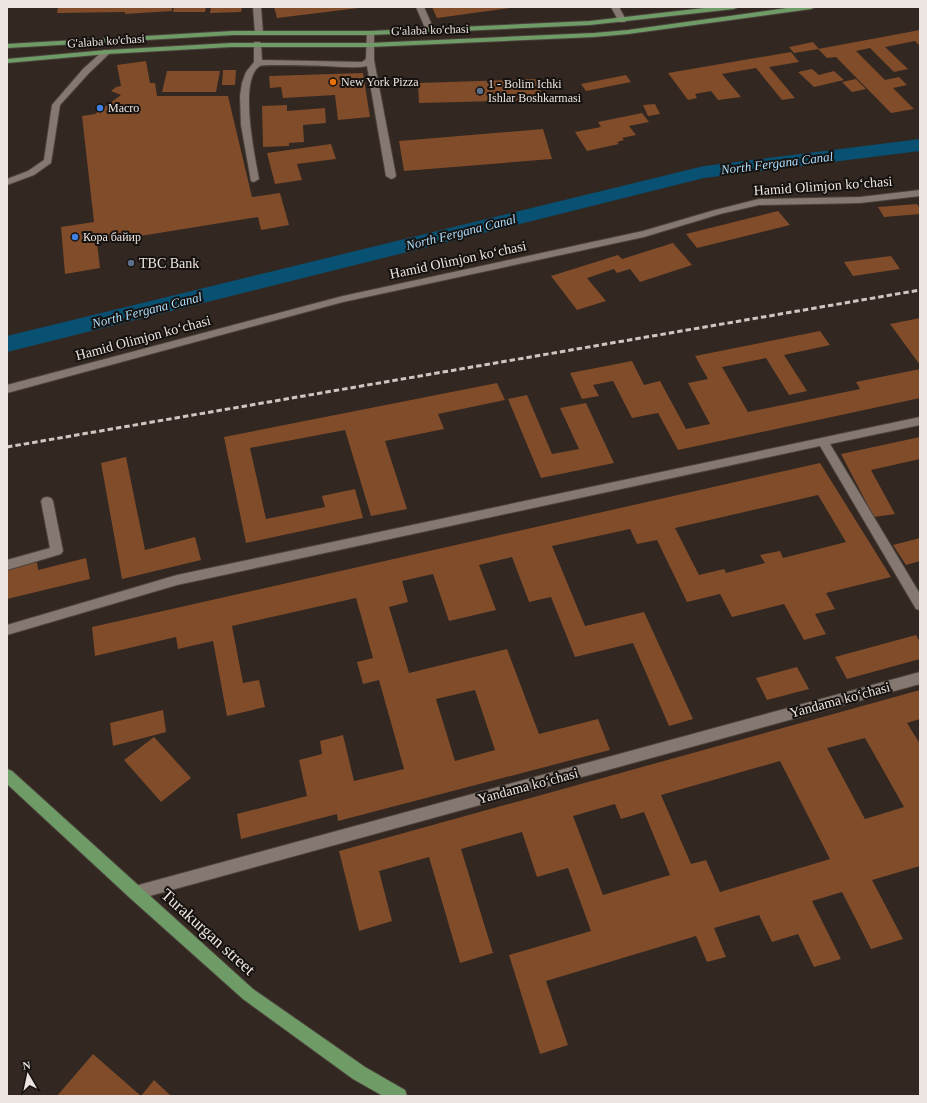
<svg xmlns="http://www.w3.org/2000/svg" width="927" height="1103" font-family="'Times New Roman',serif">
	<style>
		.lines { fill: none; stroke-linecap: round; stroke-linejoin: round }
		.canal { fill: #095173; fill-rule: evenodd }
		.building { fill: #804c2a; fill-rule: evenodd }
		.minor-casing { stroke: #4c433d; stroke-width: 2 }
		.major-casing { stroke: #4c433d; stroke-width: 2 }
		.minor { fill: #857871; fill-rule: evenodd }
		.major { fill: #6f9b67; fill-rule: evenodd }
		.rail { stroke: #cfc6c2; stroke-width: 3; stroke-dasharray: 5.5 3; stroke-linecap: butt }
		.food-dot { fill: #e8710a; stroke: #16120f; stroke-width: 1.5 }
		.service-dot { fill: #5c6f8a; stroke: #16120f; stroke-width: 1.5 }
		.shop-dot { fill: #3f7fe0; stroke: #16120f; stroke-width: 1.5 }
		.labels { text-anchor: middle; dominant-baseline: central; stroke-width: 4; stroke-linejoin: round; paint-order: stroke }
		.far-street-label { font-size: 12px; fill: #ece4e0; stroke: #16120f }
		.far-poi-label { font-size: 12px; fill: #ece4e0; stroke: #16120f; text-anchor: start }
		.far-water-label { font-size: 13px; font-style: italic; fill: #abdeff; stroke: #16120f }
		.street-label { font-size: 14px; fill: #ece4e0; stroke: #16120f }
		.poi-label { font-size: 14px; fill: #ece4e0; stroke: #16120f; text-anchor: start }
		.near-street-label { font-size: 17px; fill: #ece4e0; stroke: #16120f }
	</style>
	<rect width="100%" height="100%" fill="#322721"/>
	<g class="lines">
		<path class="canal" d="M920,139V151L704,178L7,352V336L704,166Z"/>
	</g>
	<g class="building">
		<path d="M58,7H172V11L125,14V12L57,13Z"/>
		<path d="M174,7H206L205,12H173Z"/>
		<path d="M211,7H242L241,12L210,13Z"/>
		<path d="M274,7H359V8L277,18Z"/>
		<path d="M432,7H510V8L437,18Z"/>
		<path d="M920,30V46L915,41L885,47L908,69L894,72L870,48L856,51L885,80L899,77L907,85L893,88L914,109L891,113L836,57L827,58L818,49Z"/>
		<path d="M813,42L819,49L794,53L789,47Z"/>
		<path d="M791,52L799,62L769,67L795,98L782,100L756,68L722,74L741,97L718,100L711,91L695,94L697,98L688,100L668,73Z"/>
		<path d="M146,61L150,83H155L157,96H228L252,197L280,193L289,225L261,230L258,217L97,243L100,268L65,274L61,227L94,222L82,116L95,114L121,95L111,91L116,87L121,86L117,65Z"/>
		<path d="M812,69L819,75L834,71L844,80L814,87L798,72Z"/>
		<path d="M223,70H236L235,85H222Z"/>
		<path d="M167,71H220L216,92H162Z"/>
		<path d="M363,73L370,117L338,120L335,95L283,98L281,87L270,88L269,76Z"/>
		<path d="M626,75L631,82L586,91L581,84Z"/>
		<path d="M539,79L542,100L419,103L418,83Z"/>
		<path d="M856,79L866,89L852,92L842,82Z"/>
		<path d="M655,104L660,114L648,116L643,105Z"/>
		<path d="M287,105V111L325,108L326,123L303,125L304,142L289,143V146L263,147L262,106Z"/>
		<path d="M642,113L649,122L629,126L636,135L622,138L624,140L617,142L619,144L587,151L575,132L601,127L598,122Z"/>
		<path d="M543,129L552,159L404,171L399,141Z"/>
		<path d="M331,144L336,159L297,164L302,180L275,184L267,153Z"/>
		<path d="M917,204L920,209V214L884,217L878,207Z"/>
		<path d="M778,211L790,225L697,248L686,234Z"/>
		<path d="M673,243L692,265L640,282L630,269L617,273L614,269L587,278L606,301L577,310L551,276L618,255L622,259Z"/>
		<path d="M891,256L900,269L853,276L844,262Z"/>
		<path d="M920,318L919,335L920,365L890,324Z"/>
		<path d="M820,331L830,345L784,355L807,391L789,395L766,358L722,367L748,412L860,389L856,382L920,369V398L678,450L658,413L632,418L613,381L593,385L599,396L582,399L570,373L632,361L644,385L660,381L686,429L710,424L688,383L708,379L695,356Z"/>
		<path d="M497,383L505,400L438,414L444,429L385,441L407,509L371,516L345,430L250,448L266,519L325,507L322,496L355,489L363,518L246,543L224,437Z"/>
		<path d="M527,395L552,454L579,449L560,408L586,403L614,463L541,478L508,399Z"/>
		<path d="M920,437V459L871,470L895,514L874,517L841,454Z"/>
		<path d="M126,457L145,550L195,537L201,560L122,579L101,463Z"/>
		<path d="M820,463L891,577L826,593L835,609L815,614L826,634L804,640L784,604L732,617L720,594L687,602L657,540L637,544L630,529L552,546L585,626L644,612L693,719L669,726L633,643L575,657L551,597L529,602L512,557L479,565L496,610L449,621L433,574L402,581L408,602L389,607L409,673L507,649L539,734L598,719L610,750L338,821L337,814L241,839L237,814L307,796L299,760L322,754L320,741L343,735L354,781L404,769L379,680L363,684L357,662L373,658L356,598L232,626L243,683L259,680L265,707L227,716L213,641L178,649L176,637L95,656L92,627ZM818,495L846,542L783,558L780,551L760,555L765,563L726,573L724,569L699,575L675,528ZM475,690L495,750L455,761L436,699Z"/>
		<path d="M920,538V561L906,565L893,545Z"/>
		<path d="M86,558L90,579L7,599V569L37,562L38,570Z"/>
		<path d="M916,635L920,642V659L847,679L835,657Z"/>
		<path d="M797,667L809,689L767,700L756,678Z"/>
		<path d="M920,690V719L907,723L920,744V866L872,880L903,939L871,949L842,892L812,901L841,959L814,967L798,934L772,942L759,915L714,928L726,957L707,962L696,936L546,981L568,1045L540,1054L509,955L591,931L568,868L537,877L522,832L461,849L493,953L460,963L429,857L379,871L392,921L359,931L339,851ZM865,738L904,807L865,819L827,748ZM780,761L830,859L720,892L706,860L691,864L661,795ZM615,804L621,819L644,812L670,875L603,895L573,816Z"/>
		<path d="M163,710L166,732L113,746L110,723Z"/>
		<path d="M154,737L191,778L161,802L124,760Z"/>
		<path d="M93,1054L141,1096L154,1080L171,1096H57Z"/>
	</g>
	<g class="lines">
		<g class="minor-casing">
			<g id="minor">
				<path d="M253,7H261L263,33L262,35H259L255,33Z"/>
				<path d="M416,7H424L434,30L433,32H427L426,30Z"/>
				<path d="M611,7H619L626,20L625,22H619Z"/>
				<path d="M367,31H370L374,33V60L396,176L394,178L391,179L386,176L367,66C354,69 337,66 324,66C315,66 263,64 260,66C238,79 255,157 259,179L254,182L251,181L241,125L240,96L242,83L246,72L254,62V42H260L261,44L262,60L362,62L366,59Z"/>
				<path d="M104,50H107L111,52L89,73L60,105L51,163L34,175L7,185V179L28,171L44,160L52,105L83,69Z"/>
				<path d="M920,190V196L860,203L759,205L720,214L644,237L343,302L7,393V385L343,296L643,231L715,210L759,199L860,197Z"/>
				<path d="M920,417V425L830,444L920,594V610L916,609L820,446L177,585L7,635V625L177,575Z"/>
				<path d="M47,497L51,498L53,501L63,551L61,554L7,570V560L50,548L41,501L43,498Z"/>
				<path d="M920,672V684L135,900L130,898L128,893L130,888L135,886Z"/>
			</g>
		</g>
		<g class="major-casing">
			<g id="major">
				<path d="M713,7H738L734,9L590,25L370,35H233L7,48V44L233,31H370L590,21Z"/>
				<path d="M794,7H815L811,9L628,34L594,37L370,47H231L107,54L7,63V59L107,50L231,43H370L594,33L628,30Z"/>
				<path d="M7,769L12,771L253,989L365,1067L405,1090L407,1096H383L353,1079L243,999L130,898L7,784Z"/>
			</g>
		</g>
		<use href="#minor" class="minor"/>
		<use href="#major" class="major"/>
		<path class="rail" d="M7,447L920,290"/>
	</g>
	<circle class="food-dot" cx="333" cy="82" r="4"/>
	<g class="service-dot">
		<circle cx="480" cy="91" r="4"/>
		<circle cx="131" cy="263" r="4"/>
	</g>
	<g class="shop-dot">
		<circle cx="100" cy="108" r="4"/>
		<circle cx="75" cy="237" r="4"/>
	</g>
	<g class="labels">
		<g class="far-street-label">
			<text transform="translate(430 30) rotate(-2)">G'alaba ko'chasi</text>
			<text transform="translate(106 41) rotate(-4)">G'alaba ko'chasi</text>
		</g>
		<g class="far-poi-label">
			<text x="341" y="82">New York Pizza</text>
			<text x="488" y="84">1 - Bolim Ichki<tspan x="488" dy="14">Ishlar Boshkarmasi</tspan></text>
			<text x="108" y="108">Macro</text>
			<text x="83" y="237">Кора байир</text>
		</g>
		<g class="far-water-label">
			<text transform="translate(777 163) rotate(-7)">North Fergana Canal</text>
			<text transform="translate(461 232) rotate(-14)">North Fergana Canal</text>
			<text transform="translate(147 310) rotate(-14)">North Fergana Canal</text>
		</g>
		<g class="street-label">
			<text transform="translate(823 186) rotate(-4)">Hamid Olimjon koʻchasi</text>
			<text transform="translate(458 260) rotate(-12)">Hamid Olimjon koʻchasi</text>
			<text transform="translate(143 338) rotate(-15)">Hamid Olimjon koʻchasi</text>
			<text transform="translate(840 700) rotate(-15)">Yandama koʻchasi</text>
			<text transform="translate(528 786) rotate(-15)">Yandama koʻchasi</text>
		</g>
		<g class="poi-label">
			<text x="139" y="263">TBC Bank</text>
		</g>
		<g class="near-street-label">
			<text transform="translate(208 932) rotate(42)">Turakurgan street</text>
		</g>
	</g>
	<rect width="927" height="1103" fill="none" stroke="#ece4e0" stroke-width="16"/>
	<g transform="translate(28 1075) rotate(351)" stroke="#16120f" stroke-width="3" paint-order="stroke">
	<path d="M0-3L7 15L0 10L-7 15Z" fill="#ece4e0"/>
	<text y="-6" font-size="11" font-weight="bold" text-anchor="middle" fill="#ece4e0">N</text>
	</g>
</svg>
